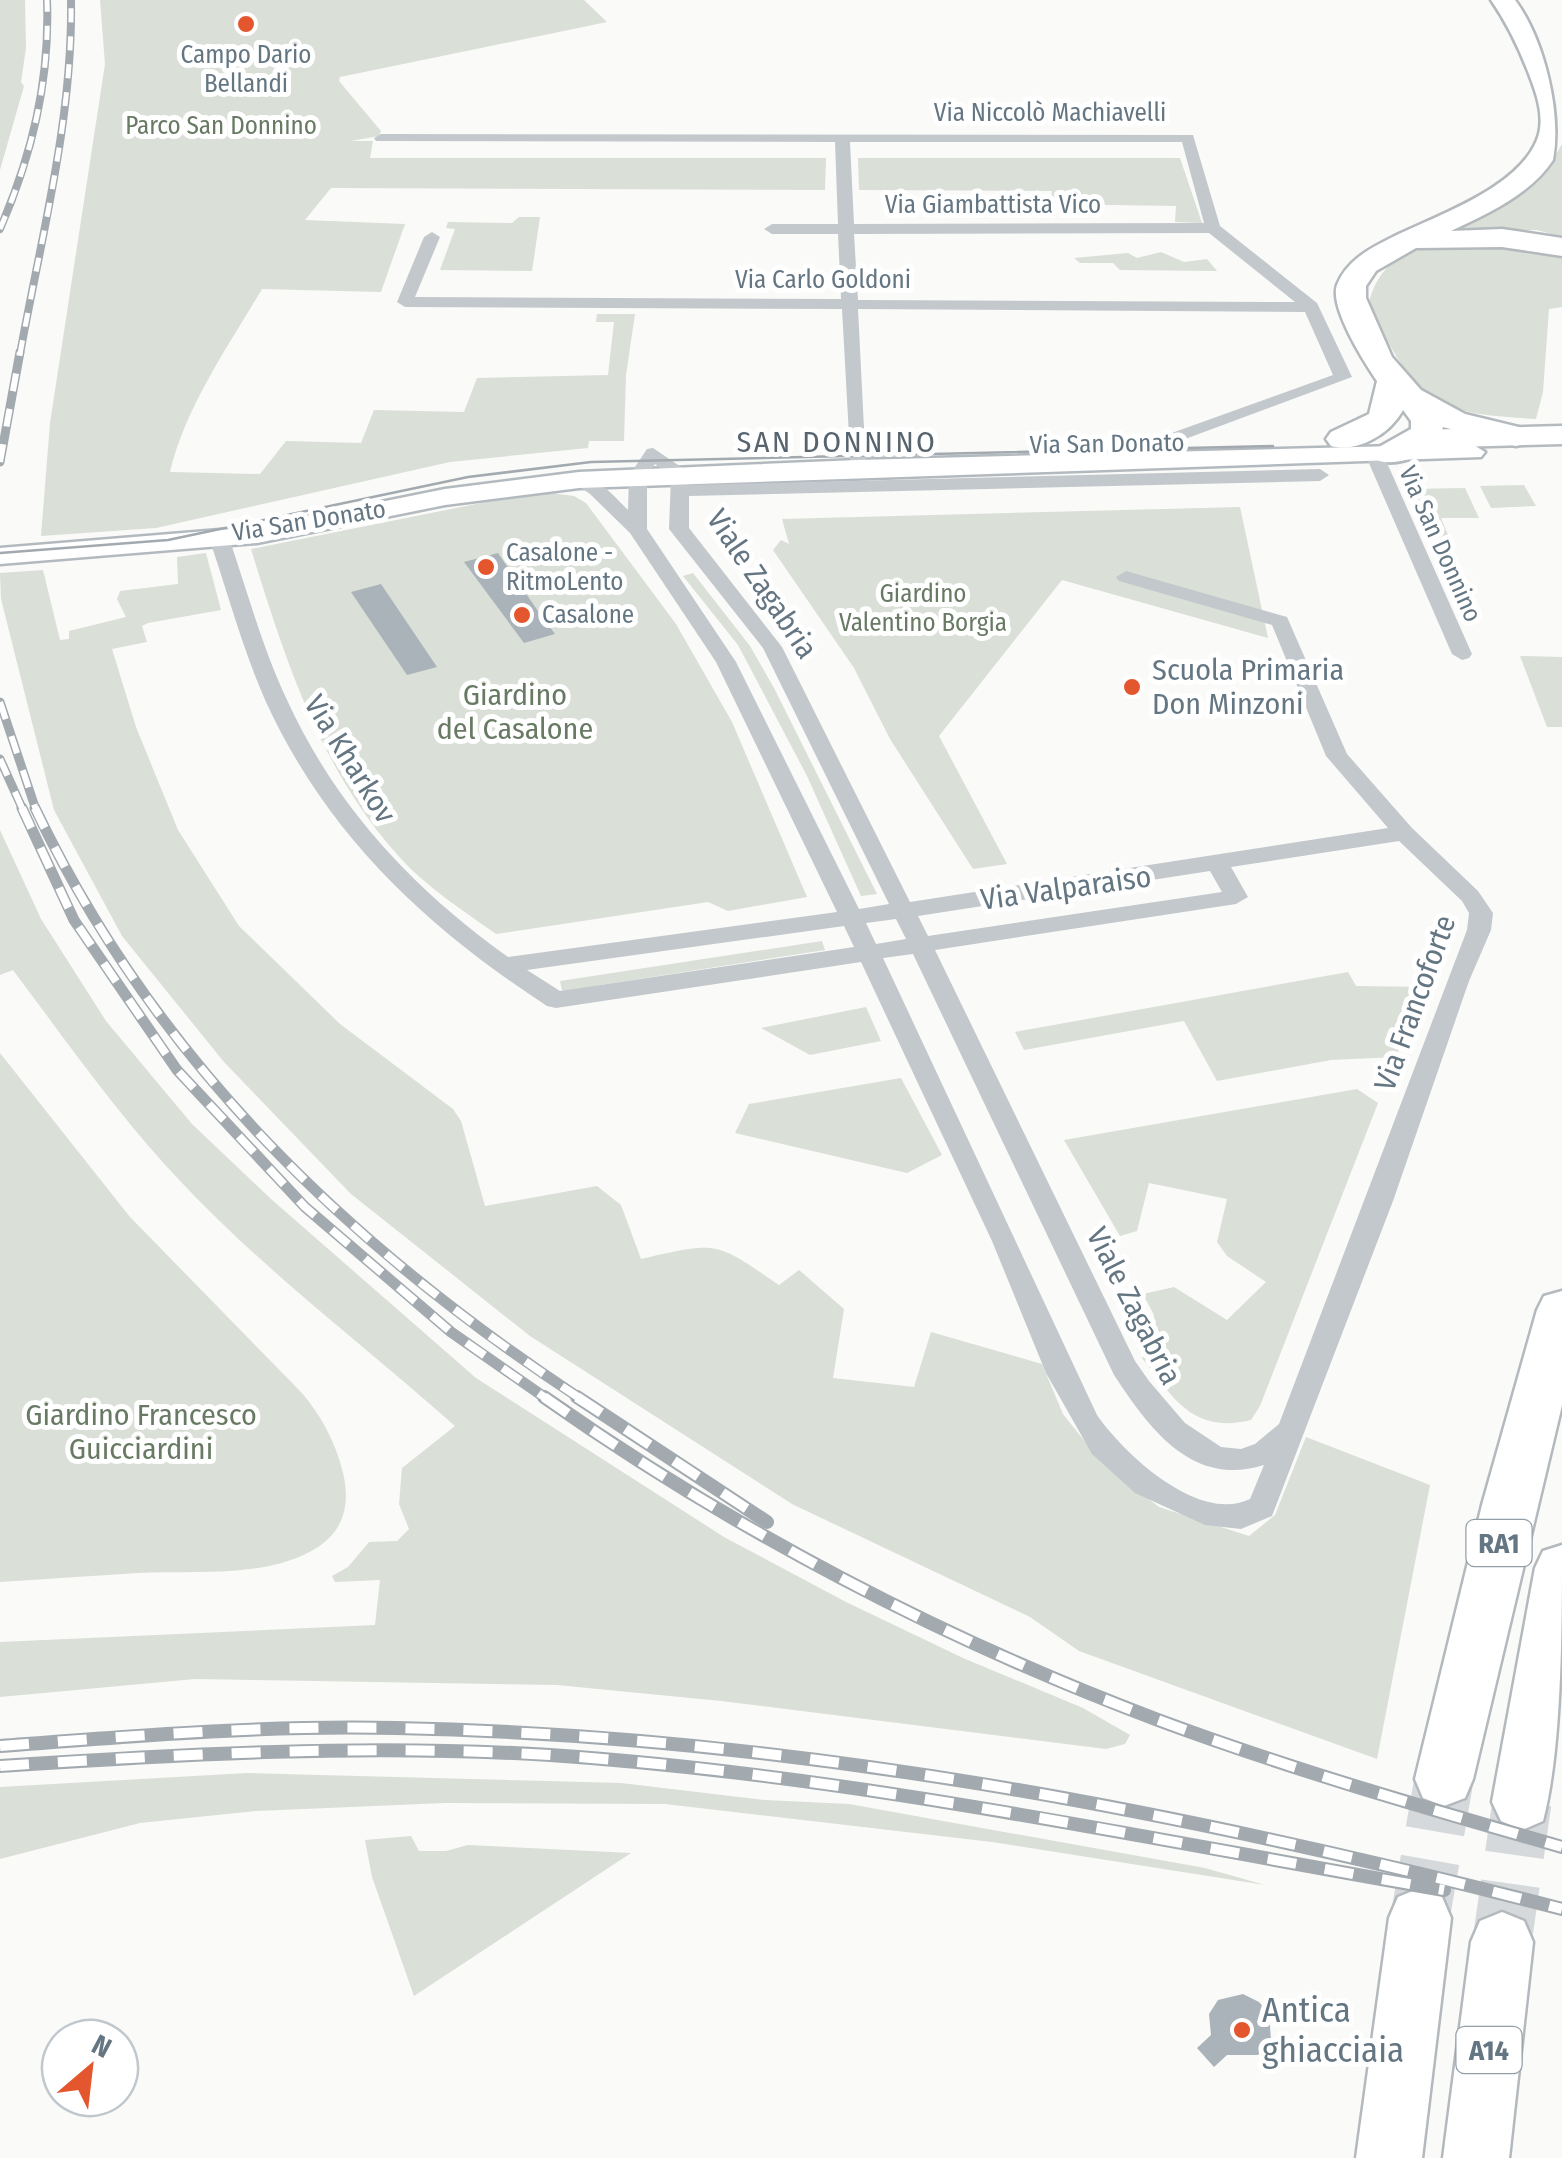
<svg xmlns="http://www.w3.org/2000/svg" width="1562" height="2158" font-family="'Fira Sans Condensed',sans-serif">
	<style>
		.green { fill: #dadfd7 }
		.building { fill: #aab3b9 }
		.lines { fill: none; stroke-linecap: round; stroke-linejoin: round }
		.highway-tunnel { stroke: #d5d9db; stroke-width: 59; stroke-dasharray: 59 29; stroke-linecap: butt }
		.secondary-casing { stroke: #b3babf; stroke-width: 5 }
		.primary-casing { stroke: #b5babe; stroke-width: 5 }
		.highway-casing { stroke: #b4b9bd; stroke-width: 5 }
		.street { fill: #c3c8cc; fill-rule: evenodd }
		.secondary { fill: #fff; fill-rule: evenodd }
		.primary { fill: #fff; fill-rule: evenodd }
		.highway { fill: #fff; fill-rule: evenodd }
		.tram { stroke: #a2aab0; stroke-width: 2.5 }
		.rail-far3-casing { stroke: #a2aab0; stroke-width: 8 }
		.rail-far2-casing { stroke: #a2aab0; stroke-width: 9 }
		.rail-far1-casing { stroke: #a2aab0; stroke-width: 11 }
		.rail-casing { stroke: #a2aab0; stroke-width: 14 }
		.rail-far3 { stroke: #fff; stroke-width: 5; stroke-dasharray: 14; stroke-linecap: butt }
		.rail-far2 { stroke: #fff; stroke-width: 6; stroke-dasharray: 18; stroke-linecap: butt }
		.rail-far1 { stroke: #fff; stroke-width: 8; stroke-dasharray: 22; stroke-linecap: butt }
		.rail { stroke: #fff; stroke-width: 10; stroke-dasharray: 29; stroke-linecap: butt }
		.poi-dot { fill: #e4572e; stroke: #fff; stroke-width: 4 }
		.labels { text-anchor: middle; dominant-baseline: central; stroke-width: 10; stroke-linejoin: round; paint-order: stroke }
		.far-poi-label { font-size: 25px; fill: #657683; stroke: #fff; text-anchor: start }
		.far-street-label { font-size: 25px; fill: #657683; stroke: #fff }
		.far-park-label { font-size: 25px; fill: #687a64; stroke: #fff }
		.shield { fill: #fff; stroke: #939fa8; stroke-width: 2.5 }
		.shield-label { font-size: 28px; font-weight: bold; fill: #657683 }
		.far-quarter-label { font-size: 30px; letter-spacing: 2.5px; fill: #57646e; stroke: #fff }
		.street-label { font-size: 30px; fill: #657683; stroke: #fff }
		.poi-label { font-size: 30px; fill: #657683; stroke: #fff; text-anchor: start }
		.park-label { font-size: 30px; fill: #687a64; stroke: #fff }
		.near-poi-label { font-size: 35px; fill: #657683; stroke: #fff; text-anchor: start }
	</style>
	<rect width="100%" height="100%" fill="#fafaf8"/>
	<g class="green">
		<path d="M0,0H25L26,48L21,82L24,86L0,170Z"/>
		<path d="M100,0H584L607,22L340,77L339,81L381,131L379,136L351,141H373L370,158H826L825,190L331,188L305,220L405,224L381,292L262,289C228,347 186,406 170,472L260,474L286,441L361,443L374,410L464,412L477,378L608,375L614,322H596L597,314H635L626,375L624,441H589L588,448L450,462L156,528L41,536L50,423L105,64Z"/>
		<path d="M1562,144V237L1537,230L1445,231C1490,209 1538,190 1562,144Z"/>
		<path d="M858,158H1180L1202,223L1175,222L1176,206L1051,204L1052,191L859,190Z"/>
		<path d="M519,217H540L532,271L440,270L455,229L446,228L448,222L512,223Z"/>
		<path d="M1500,241L1562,252V307L1549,309L1543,392L1536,419C1421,412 1423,403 1368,307C1382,239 1444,243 1500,241Z"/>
		<path d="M1161,252L1184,262L1207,259L1217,271L1120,270L1113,263H1080L1074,258L1128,253L1137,258Z"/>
		<path d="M1524,485L1536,506L1491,508L1480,486Z"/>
		<path d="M1465,488L1479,518H1441L1453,547H1437L1411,489Z"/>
		<path d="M551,493L574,496L586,503L676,624L732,722L807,897L728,911L708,902L496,934C461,909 423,885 395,852C319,766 284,656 251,549L481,503Z"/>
		<path d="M1240,507L1268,638L1062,580L939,736L1007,864L973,869L890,739L854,668L773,550L781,540L789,544L782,519Z"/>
		<path d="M206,553L221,610L148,623L142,626L147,642L112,649L136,727L178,830L239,926L340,1024L453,1109L461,1121L485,1206L597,1186L621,1205L641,1259C718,1242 713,1240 779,1285L799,1270L844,1309L833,1378L914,1387L931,1332L1042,1364L1063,1414L1102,1463L1159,1507L1249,1536L1275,1515L1306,1437L1430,1485L1377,1759L1079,1651L1030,1617L792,1504L530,1336L351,1194L224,1062L122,936L54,810L1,599L0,573L43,570L60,640L69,639V631L126,617L117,599L120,591L178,584L177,557Z"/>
		<path d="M693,573L750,646L774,688L877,894L861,896L807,776L738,645L683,576Z"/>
		<path d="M1520,656L1562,657V727H1547Z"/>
		<path d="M0,830L41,919L106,1021L192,1124L271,1199L476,1378L724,1537L846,1602L963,1658L1083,1708L1130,1735L1125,1744L1106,1749L721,1701L557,1685L195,1679L0,1697V1642L375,1625L380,1580L335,1582L332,1576L348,1567L369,1542L397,1541L409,1529L399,1504L402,1468L455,1426C364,1345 267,1273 183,1184C120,1118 67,1042 13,970L0,975Z"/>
		<path d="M822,941L825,950L562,991L560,981Z"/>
		<path d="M1348,972L1356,986L1425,987L1396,1057L1331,1060L1217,1081L1184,1021L1024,1050L1015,1032Z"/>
		<path d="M866,1007L881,1041L810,1055L761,1028Z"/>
		<path d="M0,1053L130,1217L301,1392C321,1415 336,1443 343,1473C350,1503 345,1529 318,1547C269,1579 194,1570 138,1573C92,1576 46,1579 0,1582Z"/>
		<path d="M901,1078L942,1155L907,1173L735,1133L749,1104Z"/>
		<path d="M1357,1089L1378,1103L1260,1406L1251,1420C1193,1434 1174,1399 1142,1358L1154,1343V1315L1143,1294L1174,1287L1227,1320L1266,1282L1227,1256L1217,1242L1227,1199L1149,1183L1137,1231L1120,1236L1064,1140Z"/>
		<path d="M247,1773L621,1783L765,1800L849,1804L1205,1868L1265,1885L992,1842L665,1804L445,1803L256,1811L140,1823L0,1859V1787Z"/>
		<path d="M411,1836L419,1851H446L468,1845L631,1853L414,1996L372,1877L365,1840Z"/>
	</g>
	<g class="building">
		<path d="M498,553L538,611L555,634L524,643L464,562Z"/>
		<path d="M381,584L437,667L407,675L351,592Z"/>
		<path d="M1243,1994L1259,2002L1269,2013L1271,2040L1258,2055H1227L1214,2067L1197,2048L1211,2035L1209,2014L1218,2000Z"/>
	</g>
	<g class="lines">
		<g class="highway-tunnel">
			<path d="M1420,1918L1444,1779"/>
			<path d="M1502,1942L1522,1802"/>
		</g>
		<g class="secondary-casing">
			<path id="secondary" d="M1472,444L1485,452L1481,457L579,488L445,505L257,543L0,564V548L257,527L445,489L579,472L857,460Z"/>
		</g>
		<g class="primary-casing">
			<path id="primary" d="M1562,426V444L1422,448L1412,445L1408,439L1412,433L1422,430Z"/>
		</g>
		<g class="highway-casing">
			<g id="highway">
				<path d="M1491,0H1515C1544,39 1562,113 1553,160C1530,195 1487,214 1451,231L1502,229L1562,238V256L1502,247L1416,248L1376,271L1366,286V298L1392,357L1421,390L1465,414L1527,429L1532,436L1527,443L1516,446L1443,427C1436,451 1403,467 1379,461L1375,454L1379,447L1411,429V421L1403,410C1390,434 1358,453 1331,446L1326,439L1331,432L1369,414L1377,381C1364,362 1329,307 1337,285C1348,257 1377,245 1401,233C1444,213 1525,184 1539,134C1544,114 1536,92 1529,74C1519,48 1507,23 1491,0Z"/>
				<path d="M1562,1291V1405L1473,1779L1465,1798L1444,1806L1423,1798L1415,1779L1482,1505L1537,1310L1544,1296Z"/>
				<path d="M1562,1545C1562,1625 1562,1749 1543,1821L1522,1830L1501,1821L1492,1802L1535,1568L1543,1551Z"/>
				<path d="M1420,1888L1442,1897L1451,1918L1422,2158H1356L1389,1918L1398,1897Z"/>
				<path d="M1502,1912L1524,1921L1533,1942L1509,2158H1443L1471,1942L1480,1921Z"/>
			</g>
		</g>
		<g class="street">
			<path d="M381,134L1193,135L1220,226L1317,303L1352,377L1161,448L1152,443L1155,439L1333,375L1305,312L858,309L866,468L857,474L851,472L842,309L405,307L397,302L424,237L432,232L440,237L415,297L841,299L838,234H772L764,229L772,224H838L835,142L376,141L374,138ZM850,142H1182L1204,223L854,224ZM1209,233L1295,302L858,300L854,234Z"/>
			<path d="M653,448L687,471L689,485L1320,469L1329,475L1320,481L689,496V528L782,647L910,902L1388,828L1326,756L1272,625L1119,581L1116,577L1126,571L1287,617L1347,754L1412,828L1478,891L1493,913L1491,930L1469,981L1393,1201L1272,1516L1241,1529L1205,1525L1135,1493L1092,1454L1046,1373L992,1241L861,962L556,1008L547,1006C427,928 327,835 266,702C242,648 227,590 208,535L211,531H225L228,535C247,590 262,647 287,700C336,807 413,889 508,957L837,912L716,662L630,533L590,494L570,480L572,476C595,473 613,495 628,510L629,476L647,449ZM655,464L671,477L669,529L763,648L889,904L859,909L736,662L647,529V476ZM1399,841L1462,901L1469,913L1467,930L1279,1424L1255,1444L1241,1449L1221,1447L1185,1423L1149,1381L1135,1361L935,950L1236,904L1248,897L1231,867ZM1210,871L1222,892L928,936L918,916ZM896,919L906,939L876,944L866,923ZM844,926L854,947L560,991L527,970ZM913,954L1114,1375C1149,1428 1192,1488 1264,1465L1250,1499C1199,1524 1124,1454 1097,1415L883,958Z"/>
			<path d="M1374,449L1383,454L1472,654L1469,658L1462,660L1452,654L1365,454Z"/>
		</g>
		<use href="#secondary" class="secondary"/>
		<use href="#primary" class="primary"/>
		<use href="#highway" class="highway"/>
		<path class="tram" d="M0,553L168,540L468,477L591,462L1273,446"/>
		<g class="rail-far3-casing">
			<g id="rail-far3">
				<path d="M0,229C32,155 50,81 47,0"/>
				<path d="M20,354C41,238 73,119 71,0"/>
			</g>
		</g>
		<g class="rail-far2-casing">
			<g id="rail-far2">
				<path d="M0,462L20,352"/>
				<path d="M0,702L36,810"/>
				<path d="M0,759L23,810"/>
			</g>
		</g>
		<g class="rail-far1-casing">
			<g id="rail-far1">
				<path d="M22,808L74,920L177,1070L305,1207L451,1332L547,1399"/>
				<path d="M35,808C155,1061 349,1246 581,1399"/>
			</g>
		</g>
		<g class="rail-casing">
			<g id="rail">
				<path d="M544,1397C732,1529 942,1639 1158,1720C1290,1769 1426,1808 1562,1847"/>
				<path d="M577,1397L767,1522"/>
				<path d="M0,1746C132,1736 264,1725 396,1728C795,1736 1177,1810 1562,1909"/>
				<path d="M0,1766C183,1754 367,1744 550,1755C851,1775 1147,1839 1444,1890"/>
			</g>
		</g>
		<use href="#rail-far3" class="rail-far3"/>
		<use href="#rail-far2" class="rail-far2"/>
		<use href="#rail-far1" class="rail-far1"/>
		<use href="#rail" class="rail"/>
	</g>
	<g class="poi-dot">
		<circle cx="246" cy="24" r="10"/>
		<circle cx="486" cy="567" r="10"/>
		<circle cx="522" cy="615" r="10"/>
		<circle cx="1132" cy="687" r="10"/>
		<circle cx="1242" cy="2030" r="10"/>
	</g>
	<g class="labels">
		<g class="far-poi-label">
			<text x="246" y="55" text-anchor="middle">Campo Dario<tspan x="246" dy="29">Bellandi</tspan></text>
			<text x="506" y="553">Casalone -<tspan x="506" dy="29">RitmoLento</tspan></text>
			<text x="542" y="615">Casalone</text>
		</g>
		<g class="far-street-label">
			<text x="1050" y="113">Via Niccolò Machiavelli</text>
			<text x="993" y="205">Via Giambattista Vico</text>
			<text x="823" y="280">Via Carlo Goldoni</text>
			<text transform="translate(1107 444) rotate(-1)">Via San Donato</text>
			<text transform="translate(309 521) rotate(-9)">Via San Donato</text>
			<text transform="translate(1440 544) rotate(66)">Via San Donnino</text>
		</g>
		<g class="far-park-label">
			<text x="221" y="126">Parco San Donnino</text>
			<text x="923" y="594">Giardino<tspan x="923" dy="29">Valentino Borgia</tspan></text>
		</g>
		<g class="shield">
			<rect x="1466.5" y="1520" width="65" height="46" rx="8"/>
			<rect x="1456.5" y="2027" width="65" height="46" rx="8"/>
		</g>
		<g class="shield-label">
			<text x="1499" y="1543">RA1</text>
			<text x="1489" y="2050">A14</text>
		</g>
		<g class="far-quarter-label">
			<text x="837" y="442">SAN DONNINO</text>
		</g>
		<g class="street-label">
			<text transform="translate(762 584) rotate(56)">Viale Zagabria</text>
			<text transform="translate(350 759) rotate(58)">Via Kharkov</text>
			<text transform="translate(1066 888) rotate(-8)">Via Valparaiso</text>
			<text transform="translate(1415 1003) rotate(-70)">Via Francoforte</text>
			<text transform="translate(1134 1306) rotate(63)">Viale Zagabria</text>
		</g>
		<g class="poi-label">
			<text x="1152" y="670">Scuola Primaria<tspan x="1152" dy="34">Don Minzoni</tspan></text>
		</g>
		<g class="park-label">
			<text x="515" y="695">Giardino<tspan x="515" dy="34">del Casalone</tspan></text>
			<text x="141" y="1415">Giardino Francesco<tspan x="141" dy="34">Guicciardini</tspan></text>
		</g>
		<g class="near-poi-label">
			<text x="1262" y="2010">Antica<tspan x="1262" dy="40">ghiacciaia</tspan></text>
		</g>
	</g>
	<g transform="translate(90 2068) rotate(28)"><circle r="48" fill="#ffffff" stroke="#c1c8cd" stroke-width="2.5"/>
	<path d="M0-8L18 38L0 25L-18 38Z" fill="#e4572e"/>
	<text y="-15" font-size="28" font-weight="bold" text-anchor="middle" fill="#657683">N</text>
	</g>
</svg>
